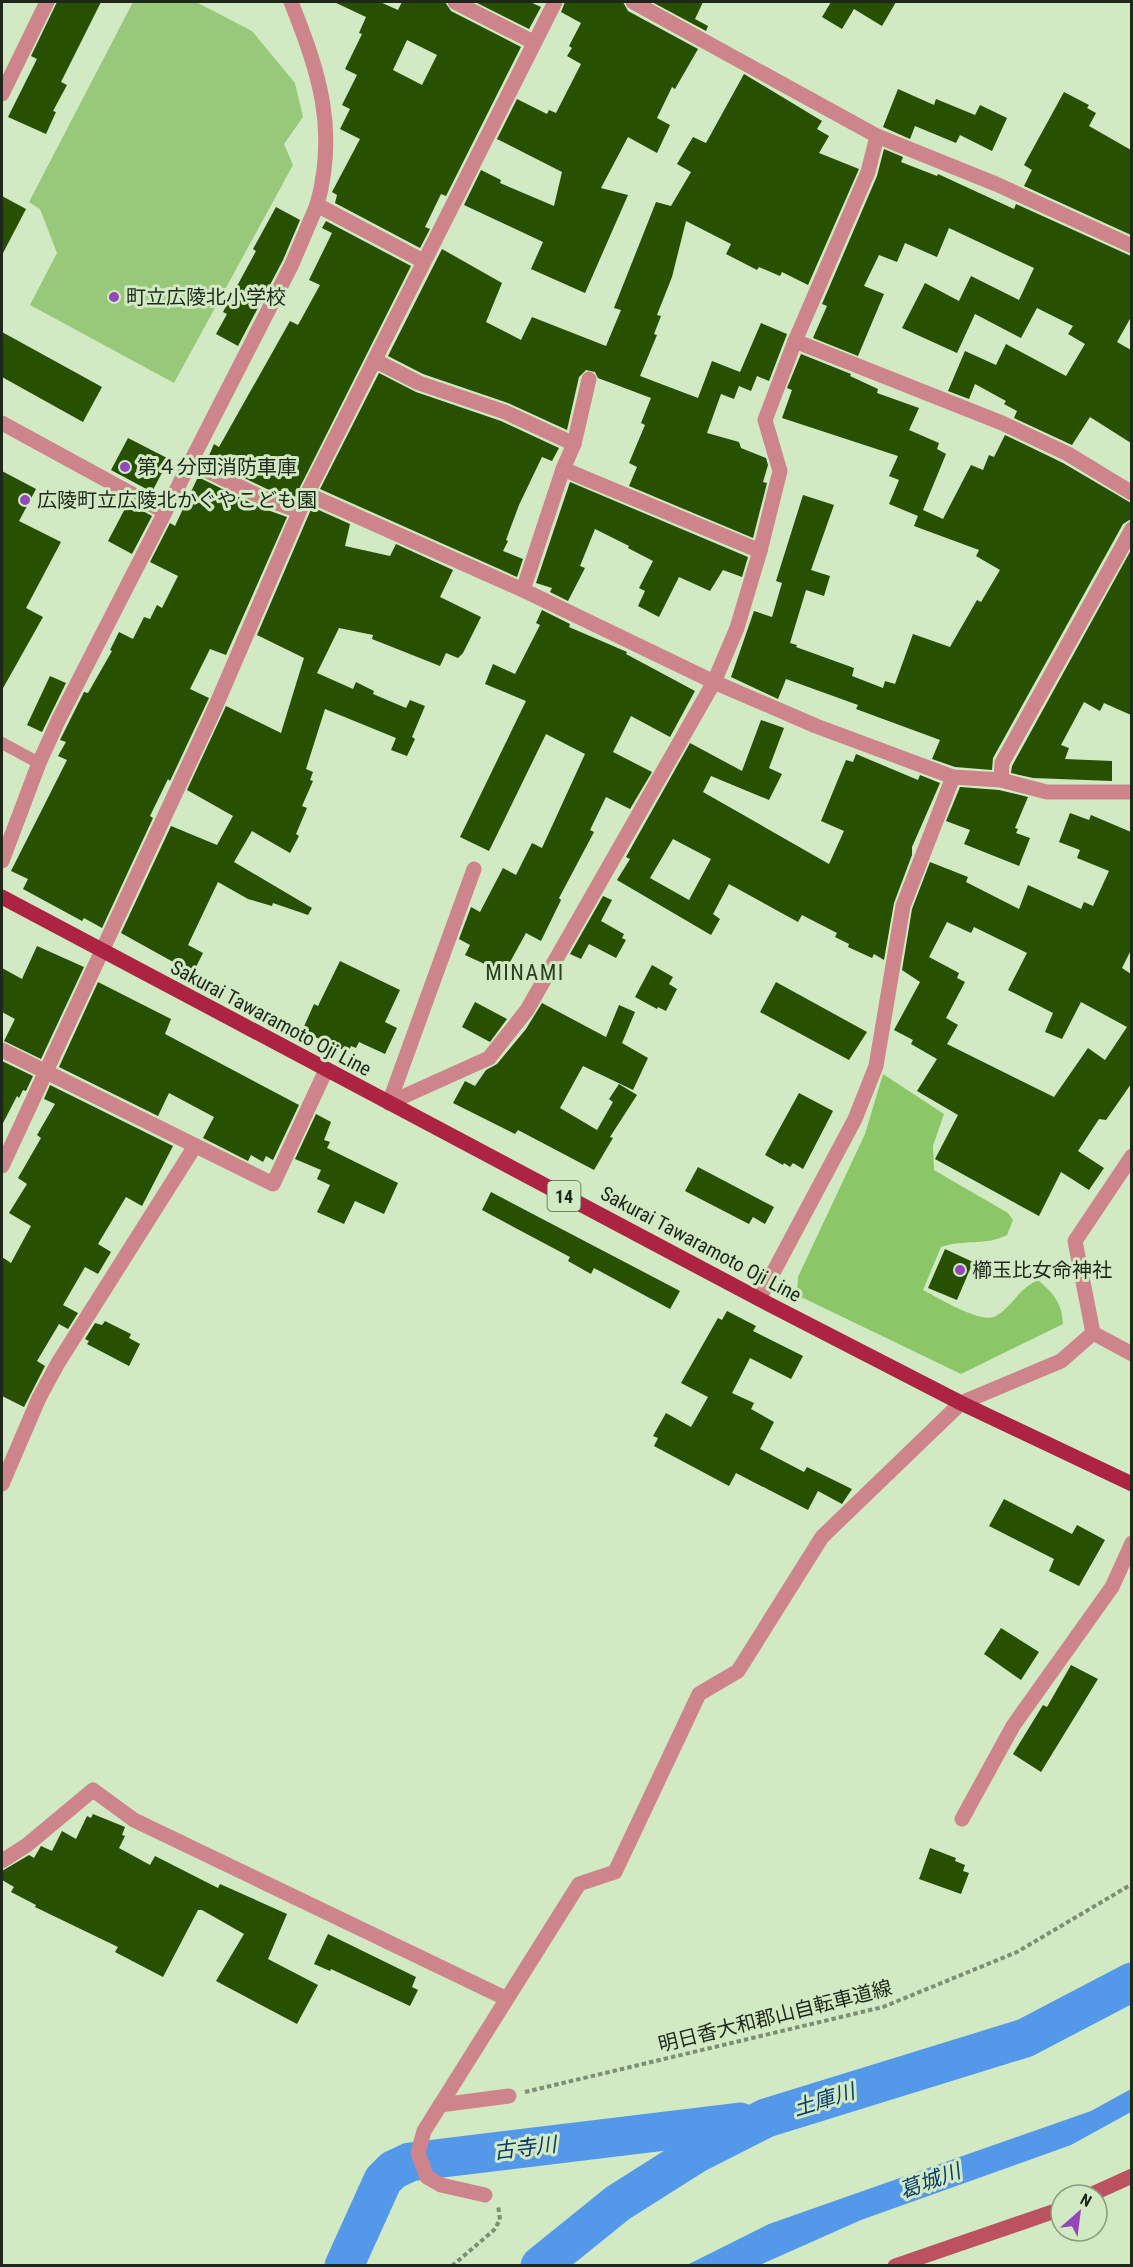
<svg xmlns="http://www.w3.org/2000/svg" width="1133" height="2267" font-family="'Roboto Condensed','Noto Sans JP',sans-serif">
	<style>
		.green { fill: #98c97a }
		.forest { fill: #8cc767 }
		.water { fill: #5498ea }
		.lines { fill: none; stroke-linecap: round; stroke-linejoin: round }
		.river { stroke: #5498ea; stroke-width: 39 }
		.building { fill: #275000; fill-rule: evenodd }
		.path { stroke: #7d8e73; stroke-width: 4; stroke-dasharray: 4.5 3; stroke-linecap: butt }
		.service { stroke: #cd848a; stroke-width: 12 }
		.minor { stroke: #cd848a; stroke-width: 15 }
		.tertiary { stroke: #cd848a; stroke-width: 15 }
		.secondary { stroke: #bc5260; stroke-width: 15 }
		.primary { stroke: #ac2442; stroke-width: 15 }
		.poi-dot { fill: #9547b7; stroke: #d1eac4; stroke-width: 2 }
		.labels { text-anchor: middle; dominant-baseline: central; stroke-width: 6; stroke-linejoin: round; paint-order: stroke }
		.shield { fill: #d1eac4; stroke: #54624c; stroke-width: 1.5 }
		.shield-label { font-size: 18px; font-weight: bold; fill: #1e2719 }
		.poi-label { font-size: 20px; fill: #1e2719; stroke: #d1eac4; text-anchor: start }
		.street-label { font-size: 20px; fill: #1e2719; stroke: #d1eac4 }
		.water-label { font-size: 21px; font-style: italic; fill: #0a3a6d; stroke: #d1eac4 }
		.quarter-label { font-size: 22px; letter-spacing: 1.5px; fill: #2b3e1e; stroke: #d1eac4 }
	</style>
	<rect width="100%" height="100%" fill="#d1eac4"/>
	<path class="green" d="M133,2H196L252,31L295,83L303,117L284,144L293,165L174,383L30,305L57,253L40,209L29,202Z"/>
	<path class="forest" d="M883,1074L944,1114L933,1146L934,1170L1008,1213L1013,1220L1007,1235C986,1246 964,1239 941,1247L923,1290C937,1297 982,1325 996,1316C1013,1306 1018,1289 1038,1280C1054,1294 1062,1303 1063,1324L961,1374L797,1295L798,1277L865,1134Z"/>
	<path class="water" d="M1131,2089V2112L1071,2145L861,2220L760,2265H687L769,2224L1091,2111Z"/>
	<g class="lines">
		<g class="river">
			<path d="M344,2266L383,2180L393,2170L410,2162L740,2122"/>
			<path d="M540,2266L618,2203L697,2153L766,2118L1025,2038L1132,1982"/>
		</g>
	</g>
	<g class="building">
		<path d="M57,2H101L61,82L67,85L53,111L56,112L46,134L8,117L37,59L31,56Z"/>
		<path d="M334,2H380L398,10L402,2H445L451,11L521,47L446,196L441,194L425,227L430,229L420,248L335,203L337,195L332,192L360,139L340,129L350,109L342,105L357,75L345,69L362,34L359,33L366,17ZM407,40L437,55L422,85L393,70Z"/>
		<path d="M475,2H530L541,7L529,29Z"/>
		<path d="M565,2H623L628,11L698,49L675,89L672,87L657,118L670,125L657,153L628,137L601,188L628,195L585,293L531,269L543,242L464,205L481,170L501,180L500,183L554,206L562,172L497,139L517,99L547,114L549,110L556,113L581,64L567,56L572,48L569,46L581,23L561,12Z"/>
		<path d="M652,2H703L695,19L708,26L706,31Z"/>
		<path d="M831,2H896L882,26L854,9L842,29L822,17Z"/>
		<path d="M744,74L822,121L817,129L829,136L819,153L859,169L808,285L782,272L780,276L759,267L757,270L726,254L731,244L686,221L672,277L657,315L661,316L654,334L657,335L640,376L698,398L712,361L740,372L761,323L787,334L769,381L757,376L751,391L739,386L734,399L721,394L707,433L739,442L741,448L766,458L768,465L763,482L767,483L753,538L629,486L637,467L629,463L645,425L641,423L651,398L598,378L595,372L586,370L579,377L567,430L508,403L423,374L388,356L442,249L502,283L486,322L521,340L532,317L606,346L621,310L614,308L656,202L671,206L691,172L677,164L693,137L706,143Z"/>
		<path d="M898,89L934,105L936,99L975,115L980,105L1007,118L992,151L960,135L956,143L915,126L910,139L883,127Z"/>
		<path d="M1064,92L1089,105L1087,108L1096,113L1089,126L1131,150V235L1024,186L1032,170L1024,165Z"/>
		<path d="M884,149L903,157L901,162L937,176L938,174L1014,209L1016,204L1131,256V317L1117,342L1131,350V443L1090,417L1072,445L1014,418L1017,411L1004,404L1006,401L975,384L969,399L948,391L965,351L996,365L1006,344L1066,376L1085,344L1068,334L1073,326L1037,308L1021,338L975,314L957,353L902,328L925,283L959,301L971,276L1019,300L1034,268L949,228L937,257L905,243L897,262L879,255L864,286L884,294L858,356L813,338L827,306L822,304L877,176Z"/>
		<path d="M2,196L26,209L2,255Z"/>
		<path d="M276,207L300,220L283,260L238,346L216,334L227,314L223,312L256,251L253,249Z"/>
		<path d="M326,221L411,266L294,499L267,489L207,460L214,444L219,447L290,321L298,325L320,285L309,280L332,233L322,228Z"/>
		<path d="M2,332L102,387L83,422L2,377Z"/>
		<path d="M801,354L851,374L850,376L878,389L877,393L919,408L909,430L939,443L937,449L946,454L923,510L943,519L971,465L983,470L989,455L994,457L1005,435L1063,463L1131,503V519L1123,524L993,758L992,770L955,767L932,759L940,740L856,709L858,705L786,679L778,699L731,677L754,611L772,617L782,583L776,581L803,495L834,505L811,570L830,576L824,596L806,590L790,643L797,645L796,647L854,668L852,676L883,688L885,681L895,684L913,634L950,647L977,600L981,602L1000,570L976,556L979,550L914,526L918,516L889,504L899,480L889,476L898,456L782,418L792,390L787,388Z"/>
		<path d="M379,373L416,392L501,421L559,448L552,461L542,457L519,505L506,540L508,541L503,551L523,559L517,577L320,489Z"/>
		<path d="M128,438L169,459L152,492L111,470Z"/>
		<path d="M2,471L36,489L19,521L61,542L26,608L43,617L2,690Z"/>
		<path d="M198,477L259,507L287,517L226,655L210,649L190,689L209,698L170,781L168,779L150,816L153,818L102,928L84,918L82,921L23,889L28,879L11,871L67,760L58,756L66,742L60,740L84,692L88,693L112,651L110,650L119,632L133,639L144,617L150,619L157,605L162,608L178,576L150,562L170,523L175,526Z"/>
		<path d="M570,482L748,557L742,577L723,570L710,591L679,577L659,617L638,606L645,591L639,588L653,561L628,548L629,546L595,529L580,566L585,568L568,601L550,592L552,588L536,583Z"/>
		<path d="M128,503L152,516L132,554L108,541Z"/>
		<path d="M312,507L350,524L345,546L390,556L396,544L453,570L440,597L481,617L463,653L458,658L446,653L440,666L372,639L373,635L339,628L317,673L353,689L356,682L374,691L373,694L406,708L410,700L425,706L412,737L415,739L407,756L391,750L396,738L325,709L306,769L313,772L310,780L313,781L302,806L307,808L296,834L299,836L290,853L252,831L234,862L312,908L308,915L273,903L272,906L248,899L218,882L188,945L203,953L193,973L121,933L171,826L217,845L233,816L187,790L226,706L281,733L304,658L257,635Z"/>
		<path d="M1131,550V715L1104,703L1100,711L1084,702L1061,745L1069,748L1065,759L1112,761V781L1033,778L1011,773L1012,766Z"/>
		<path d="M542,610L570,624L569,627L627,652L626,654L695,691L670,737L631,716L613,752L652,772L630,809L606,797L590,830L594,832L559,898L561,900L541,941L526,933L504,973L465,955L470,945L459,939L471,907L480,912L503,868L516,875L532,843L542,848L585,754L546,734L489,851L460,837L526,701L485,684L493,664L515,674L540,625L536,623Z"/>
		<path d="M50,676L66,683L42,732L27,725Z"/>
		<path d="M761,720L784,728L769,768L782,774L769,800L711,776L703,792L829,864L844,831L821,821L846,760L853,762L856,754L918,780L920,775L940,783L912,847V855L894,903L884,960L874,954L872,958L848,947L849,944L835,937L837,933L802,915L798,922L729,884L713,914L720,919L711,935L617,880L630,859L626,857L690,743L742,771ZM673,839L711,859L689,900L650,878Z"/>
		<path d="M960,787L999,790L1028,797L1015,828L1018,829L1016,833L1030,838L1019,866L964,844L970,830L946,821Z"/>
		<path d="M1070,813L1089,820L1091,815L1131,832V950L1122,968L1131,974V1084L1106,1120L1099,1119L1078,1151L1104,1168L1089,1190L1061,1172L1039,1216L935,1159L958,1115L917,1091L937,1059L911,1044L913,1040L894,1030L920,982L902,970L912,909L930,862L968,877L966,882L1019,909L1028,885L1081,909L1084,902L1093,906L1109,871L1077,858L1080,850L1059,842ZM947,922L971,933L974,927L1027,953L1008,990L1053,1013L1045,1032L1062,1039L1081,1002L1127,1027L1105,1060L1088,1048L1054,1097L947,1044L958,1025L946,1018L965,982L957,978L959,973L929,957Z"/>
		<path d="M603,896L612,900L601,921L624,934L622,938L626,940L616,958L589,944L581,959L570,954Z"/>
		<path d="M37,946L84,967L41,1059L4,1041L15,1019L2,1012V968L22,979Z"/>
		<path d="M340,961L400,990L385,1022L397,1028L385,1054L359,1042L356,1048L351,1046L348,1052L302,1031L314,1004L318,1006Z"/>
		<path d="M652,965L673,977L669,984L677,989L666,1011L658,1007L657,1009L635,997Z"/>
		<path d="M98,982L171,1019L165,1034L299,1105L273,1160L266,1156L263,1162L251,1155L248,1161L203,1138L214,1117L169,1093L158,1116L59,1067Z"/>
		<path d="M776,982L867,1032L849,1060L760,1012Z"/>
		<path d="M475,1002L507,1019L490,1042L462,1027Z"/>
		<path d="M542,1003L606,1037L619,1005L635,1012L622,1043L648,1058L633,1090L583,1066L560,1108L597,1130L613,1102L609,1099L619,1084L637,1095L610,1137L613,1138L594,1170L518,1130L515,1134L453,1103L465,1081L475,1086L486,1070L497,1064L526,1029Z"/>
		<path d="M2,1061L33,1076L26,1091L23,1090L19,1098L17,1096L2,1125Z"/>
		<path d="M50,1085L173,1146L142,1206L126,1197L98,1244L111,1252L98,1274L85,1267L63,1305L78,1313L68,1329L59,1324L37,1361L45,1366L24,1407L2,1396V1257L11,1263L31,1226L9,1213L27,1184L18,1178L41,1138L37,1135L55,1104L44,1099Z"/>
		<path d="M799,1093L833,1111L803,1169L793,1163L790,1167L784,1163L783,1165L765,1155Z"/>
		<path d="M316,1114L331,1122L324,1140L330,1142L327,1148L398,1183L384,1214L355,1201L344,1224L317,1212L330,1185L317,1179L321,1170L295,1159Z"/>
		<path d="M698,1167L774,1207L765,1224L753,1217L749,1224L685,1191Z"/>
		<path d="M491,1192L680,1291L670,1309L594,1268L591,1274L568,1261L570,1257L482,1210Z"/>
		<path d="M945,1249L973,1262L957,1300L928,1288Z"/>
		<path d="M727,1311L756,1326L753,1331L803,1356L791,1379L750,1358L732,1393L754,1403L751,1409L774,1422L760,1449L804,1472L807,1467L852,1489L842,1504L818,1491L808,1510L736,1473L729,1486L654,1446L658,1438L653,1436L666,1413L691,1427L708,1397L681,1383L718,1318L722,1320Z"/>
		<path d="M105,1321L131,1334L129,1338L140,1344L129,1366L87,1344L89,1341L85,1339L95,1323L102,1325Z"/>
		<path d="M1004,1499L1072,1534L1077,1525L1105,1540L1079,1586L1049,1571L1054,1559L989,1526Z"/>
		<path d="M1001,1628L1039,1652L1021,1680L984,1654Z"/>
		<path d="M1071,1665L1098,1679L1041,1772L1013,1754L1043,1705L1047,1707Z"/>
		<path d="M93,1814L125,1827L122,1835L125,1836L119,1848L150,1865L155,1856L218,1888L220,1884L287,1914L268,1959L318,1985L297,2024L216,1981L244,1934L202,1910H198L163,1977L115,1952L118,1947L35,1907L36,1905L11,1892L14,1887L2,1880V1871L29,1855L34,1858L41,1846L52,1851L62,1831L76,1839L87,1816L91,1818Z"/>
		<path d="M930,1848L956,1858L955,1861L965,1865L963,1871L969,1873L961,1894L919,1879Z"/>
		<path d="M328,1934L416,1977L412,1987L418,1990L410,2006L331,1969L330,1971L314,1964Z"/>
	</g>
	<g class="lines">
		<g class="path">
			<path d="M525,2092L883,2007L1017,1952L1132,1884"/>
			<path d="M452,2266L494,2230L500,2220L498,2205"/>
		</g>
		<path class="service" d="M2,743L39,763"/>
		<g class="minor">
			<path d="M455,2L533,42"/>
			<path d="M633,2L877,136L996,184L1132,246"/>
			<path d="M2,94L47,2"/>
			<path d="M795,341L1002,423L1068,454L1132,493"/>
			<path d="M373,363L382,364L419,383L505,412L574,444"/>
			<path d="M2,423L165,512"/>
			<path d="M191,463L263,498L299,511"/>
			<path d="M563,469L574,444L589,379"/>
			<path d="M307,494L523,590L714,682L816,726L953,777L1001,780L1047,792H1132"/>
			<path d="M523,590L563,469L760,551"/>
			<path d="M1001,780L1002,763L1132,529"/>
			<path d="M2,861L39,763L58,721L292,264L317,205L423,261"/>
			<path d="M2,1050L273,1184L326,1070"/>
			<path d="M389,1103L489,1058L527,1010L714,682L737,628L760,551L780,471L765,420L795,341L868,172L877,136"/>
			<path d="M389,1103L474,869"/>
			<path d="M1132,1156L1075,1241L1093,1333L1132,1354"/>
			<path d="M2,1166L214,710L307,494L555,2"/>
			<path d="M759,1299L855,1119L876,1066L903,906L953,777"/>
			<path d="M2,1484L39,1398L58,1363L195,1146"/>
			<path d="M962,1819L1013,1726L1112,1587L1132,1543"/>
			<path d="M2,1861L27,1845L93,1790L134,1820L505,1998"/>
			<path d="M440,2105L509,2096"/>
			<path d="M485,2195L441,2185L427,2177L418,2153L424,2131L579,1884L615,1872L699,1694L738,1671L822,1537L961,1403L1061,1361L1093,1333"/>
		</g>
		<path class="tertiary" d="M291,2C319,72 338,129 317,205"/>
		<g class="secondary">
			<path d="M1090,2195L1132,2176"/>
			<path d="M895,2266L1061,2209"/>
		</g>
		<path class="primary" d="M2,897L759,1299L961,1403L1132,1484"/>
	</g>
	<g class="poi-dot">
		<circle cx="114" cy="297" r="6"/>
		<circle cx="125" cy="467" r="6"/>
		<circle cx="25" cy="500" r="6"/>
		<circle cx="960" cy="1270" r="6"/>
	</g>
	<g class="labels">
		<rect class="shield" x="547.5" y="1181" width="33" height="30" rx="4.5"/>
		<g class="shield-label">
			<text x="564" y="1196">14</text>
		</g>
		<g class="poi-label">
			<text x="126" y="297">町立広陵北小学校</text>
			<text x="137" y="467">第４分団消防車庫</text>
			<text x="37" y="500">広陵町立広陵北かぐやこども園</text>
			<text x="972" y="1270">櫛玉比女命神社</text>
		</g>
		<g class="street-label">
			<text transform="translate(271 1018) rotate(28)">Sakurai Tawaramoto Oji Line</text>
			<text transform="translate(701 1244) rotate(28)">Sakurai Tawaramoto Oji Line</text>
			<text transform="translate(775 2016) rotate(-14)">明日香大和郡山自転車道線</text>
		</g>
		<g class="water-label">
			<text transform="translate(824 2100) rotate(-17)">土庫川</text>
			<text transform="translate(525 2148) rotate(-7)">古寺川</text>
			<text transform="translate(930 2181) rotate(-20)">葛城川</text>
		</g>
		<g class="quarter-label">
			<text x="525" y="972">MINAMI</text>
		</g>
	</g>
	<rect width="1133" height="2267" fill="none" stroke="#1e2719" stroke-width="6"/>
	<g transform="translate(1079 2213) rotate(28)"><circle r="28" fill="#d1eac4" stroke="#899c80" stroke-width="1.5"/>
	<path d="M0-4.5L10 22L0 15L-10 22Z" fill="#9547b7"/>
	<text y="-9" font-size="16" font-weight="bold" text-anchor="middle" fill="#1e2719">N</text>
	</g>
</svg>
